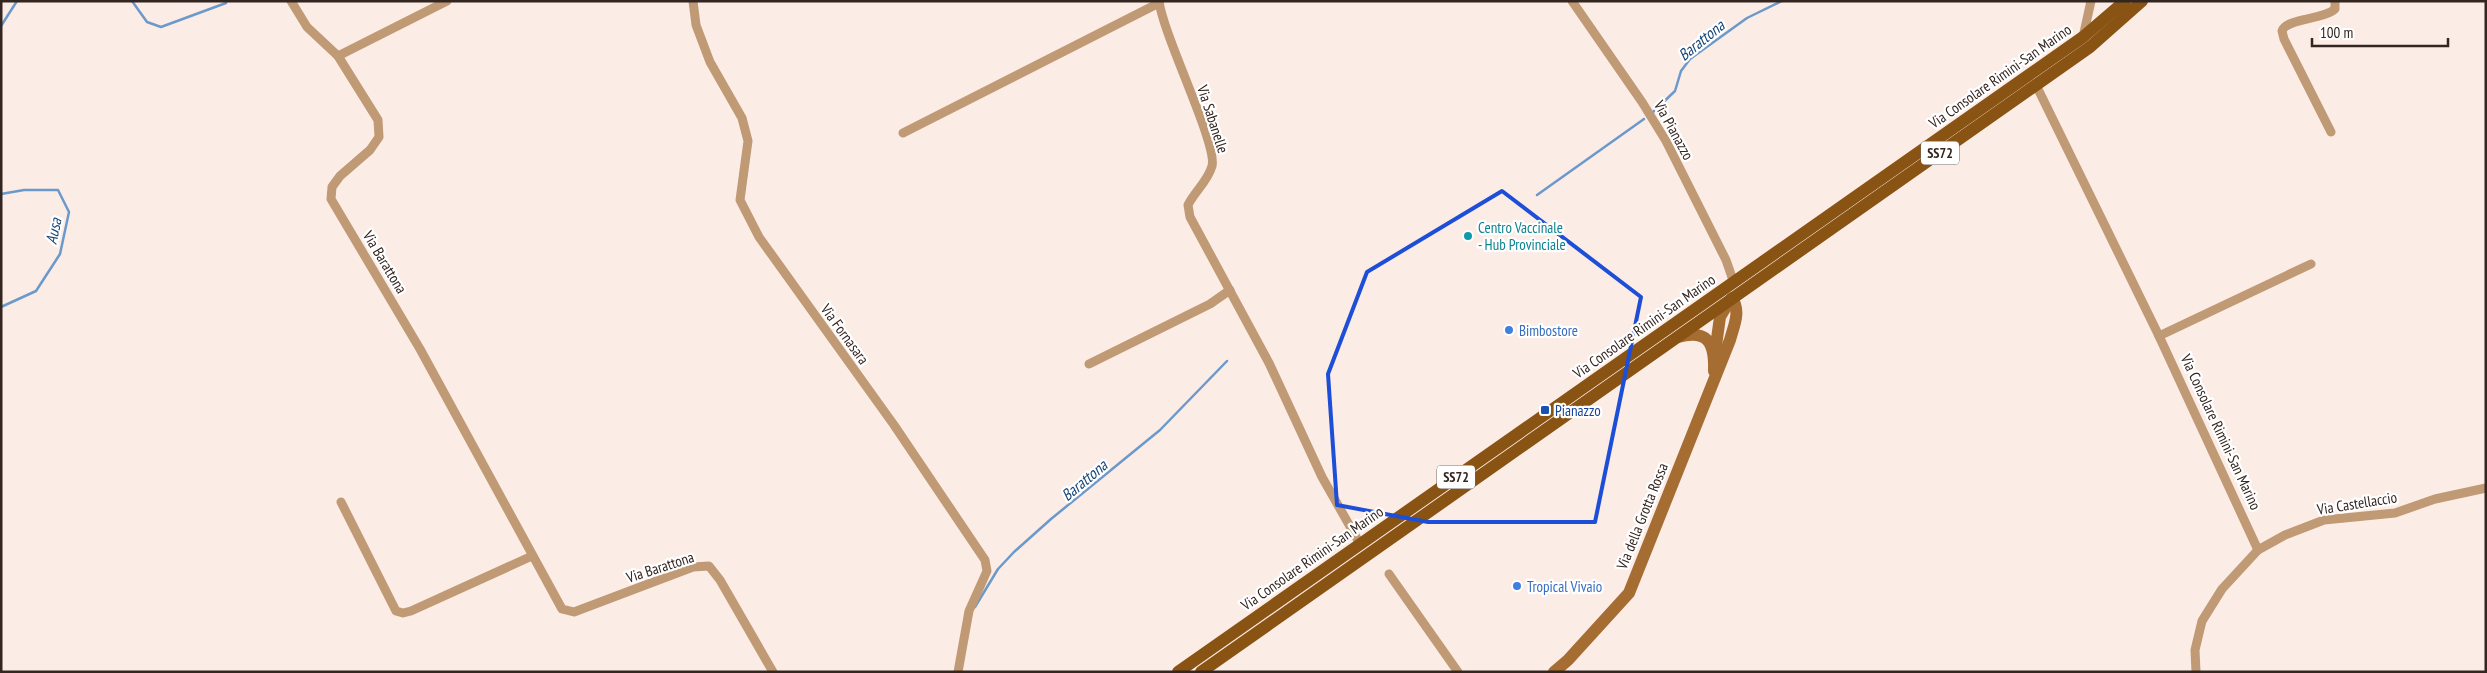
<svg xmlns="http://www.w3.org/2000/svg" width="2487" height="673" font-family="'PT Sans Narrow',sans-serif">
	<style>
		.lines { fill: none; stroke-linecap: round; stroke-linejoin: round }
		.stream { stroke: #6b99cc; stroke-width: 2.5 }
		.street { stroke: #c09975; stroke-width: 9 }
		.secondary { stroke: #a66d33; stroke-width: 12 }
		.primary { stroke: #895313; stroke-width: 12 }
		.marked { fill: none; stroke: #1d4ed8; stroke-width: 4; stroke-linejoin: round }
		.culture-dot { fill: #0f9aa8; stroke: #fff; stroke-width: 2 }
		.shop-dot { fill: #3f7fe0; stroke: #fff; stroke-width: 2 }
		.transit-dot { fill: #1a4fb4; stroke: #fff; stroke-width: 2 }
		.labels { text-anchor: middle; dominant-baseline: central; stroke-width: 4.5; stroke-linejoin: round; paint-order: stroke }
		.shield { fill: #fff; stroke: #706663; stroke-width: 1 }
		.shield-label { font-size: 14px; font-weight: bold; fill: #332520 }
		.street-label { font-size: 15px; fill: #332520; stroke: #fff }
		.culture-label { font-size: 15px; fill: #0d838f; stroke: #fff; text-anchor: start }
		.shop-label { font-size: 15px; fill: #366cbe; stroke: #fff; text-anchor: start }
		.transit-label { font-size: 15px; fill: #164399; stroke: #fff; text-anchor: start }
		.water-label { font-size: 16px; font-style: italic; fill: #164576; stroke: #fff }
	</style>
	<rect width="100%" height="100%" fill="#fcece6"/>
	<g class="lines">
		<g class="stream">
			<path d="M132,1L147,22L161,27L226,3V1"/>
			<path d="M1,26L17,1"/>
			<path d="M1652,113L1675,91L1681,71L1690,59L1747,18L1782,1"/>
			<path d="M1,194L24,190H58L69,212L60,254L36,291L1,307"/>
			<path d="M1537,195L1644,119"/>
			<path d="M975,607L998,569L1014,552L1051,519L1160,430L1227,361"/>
		</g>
		<g class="street">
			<path d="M291,1L307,27L338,56L378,120L379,137L370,150L340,176L332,187L331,199L420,349L562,609L574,612L693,567L709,566L720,580L773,672"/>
			<path d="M693,1L696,25L710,62L742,118L748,141L740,200L759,237L894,425L985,560L987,571L969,611L958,672"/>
			<path d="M1159,1C1163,35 1218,145 1212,166C1208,181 1195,191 1188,205L1190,217L1269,363L1322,477L1360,544"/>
			<path d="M1572,1L1642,102L1666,141L1726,260L1734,283"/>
			<path d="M2083,37L2091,1"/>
			<path d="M338,56L447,1"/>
			<path d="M2036,85L2159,336L2258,550"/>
			<path d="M2331,132L2284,39L2282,31C2286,18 2323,20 2335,9V1"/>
			<path d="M903,133L1159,3"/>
			<path d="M2159,336L2311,264"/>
			<path d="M1089,364L1210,304L1230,290"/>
			<path d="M341,502L396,611L403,613L411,611L532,556"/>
			<path d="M1389,574L1458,672"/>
			<path d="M2196,672L2195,650L2202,621L2222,589L2258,550L2285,535L2324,520L2395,513L2435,499L2486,488"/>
		</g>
		<g class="secondary">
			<path d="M1678,337C1708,329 1715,343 1714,371"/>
			<path d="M1715,353L1720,317L1730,300"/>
			<path d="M1554,672L1568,660L1629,593L1730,340C1734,325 1741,312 1732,298"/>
		</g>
		<g class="primary">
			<path d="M1178,672L2083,37L2125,1"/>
			<path d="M1201,672L2036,85L2090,47L2142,1"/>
		</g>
	</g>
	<path class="marked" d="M1502,191L1641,297L1595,522H1428L1337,505L1328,374L1367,272Z"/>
	<circle class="culture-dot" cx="1468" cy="236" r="5"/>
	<g class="shop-dot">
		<circle cx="1509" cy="330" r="5"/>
		<circle cx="1517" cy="586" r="5"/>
	</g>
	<rect class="transit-dot" x="1540" y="405" width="10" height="10" rx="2.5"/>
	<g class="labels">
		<g class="shield">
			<rect x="1921" y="141.5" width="38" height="23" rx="4"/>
			<rect x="1437" y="465.5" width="38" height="23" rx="4"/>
		</g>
		<g class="shield-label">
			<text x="1940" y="153">SS72</text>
			<text x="1456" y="477">SS72</text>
		</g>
		<g class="street-label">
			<text transform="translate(2000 76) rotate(-35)">Via Consolare Rimini-San Marino</text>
			<text transform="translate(1213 119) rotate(72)">Via Sabanelle</text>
			<text transform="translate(1674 130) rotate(61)">Via Pianazzo</text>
			<text transform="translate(385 262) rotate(59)">Via Barattona</text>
			<text transform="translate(1644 326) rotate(-35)">Via Consolare Rimini-San Marino</text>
			<text transform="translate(845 334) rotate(54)">Via Fornasara</text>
			<text transform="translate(2221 432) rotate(65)">Via Consolare Rimini-San Marino</text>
			<text transform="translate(2357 503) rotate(-9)">Via Castellaccio</text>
			<text transform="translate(1642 516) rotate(-68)">Via della Grotta Rossa</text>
			<text transform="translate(1312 558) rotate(-35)">Via Consolare Rimini-San Marino</text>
			<text transform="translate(660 567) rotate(-18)">Via Barattona</text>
		</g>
		<g class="culture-label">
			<text x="1478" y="227">Centro Vaccinale<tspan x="1478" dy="17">- Hub Provinciale</tspan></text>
		</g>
		<g class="shop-label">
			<text x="1519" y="330">Bimbostore</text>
			<text x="1527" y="586">Tropical Vivaio</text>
		</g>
		<g class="transit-label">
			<text x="1555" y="410">Pianazzo</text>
		</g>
		<g class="water-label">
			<text transform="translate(1701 40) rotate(-39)">Barattona</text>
			<text transform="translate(53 231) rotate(-78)">Ausa</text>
			<text transform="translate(1084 480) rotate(-40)">Barattona</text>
		</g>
	</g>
	<rect width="2487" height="673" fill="none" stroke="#332520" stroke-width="5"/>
	<path d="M2312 38v8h136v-8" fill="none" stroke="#332520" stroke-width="2.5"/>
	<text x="2320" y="38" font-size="15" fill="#332520" stroke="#ffffff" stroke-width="4" paint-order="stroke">100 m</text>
</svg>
